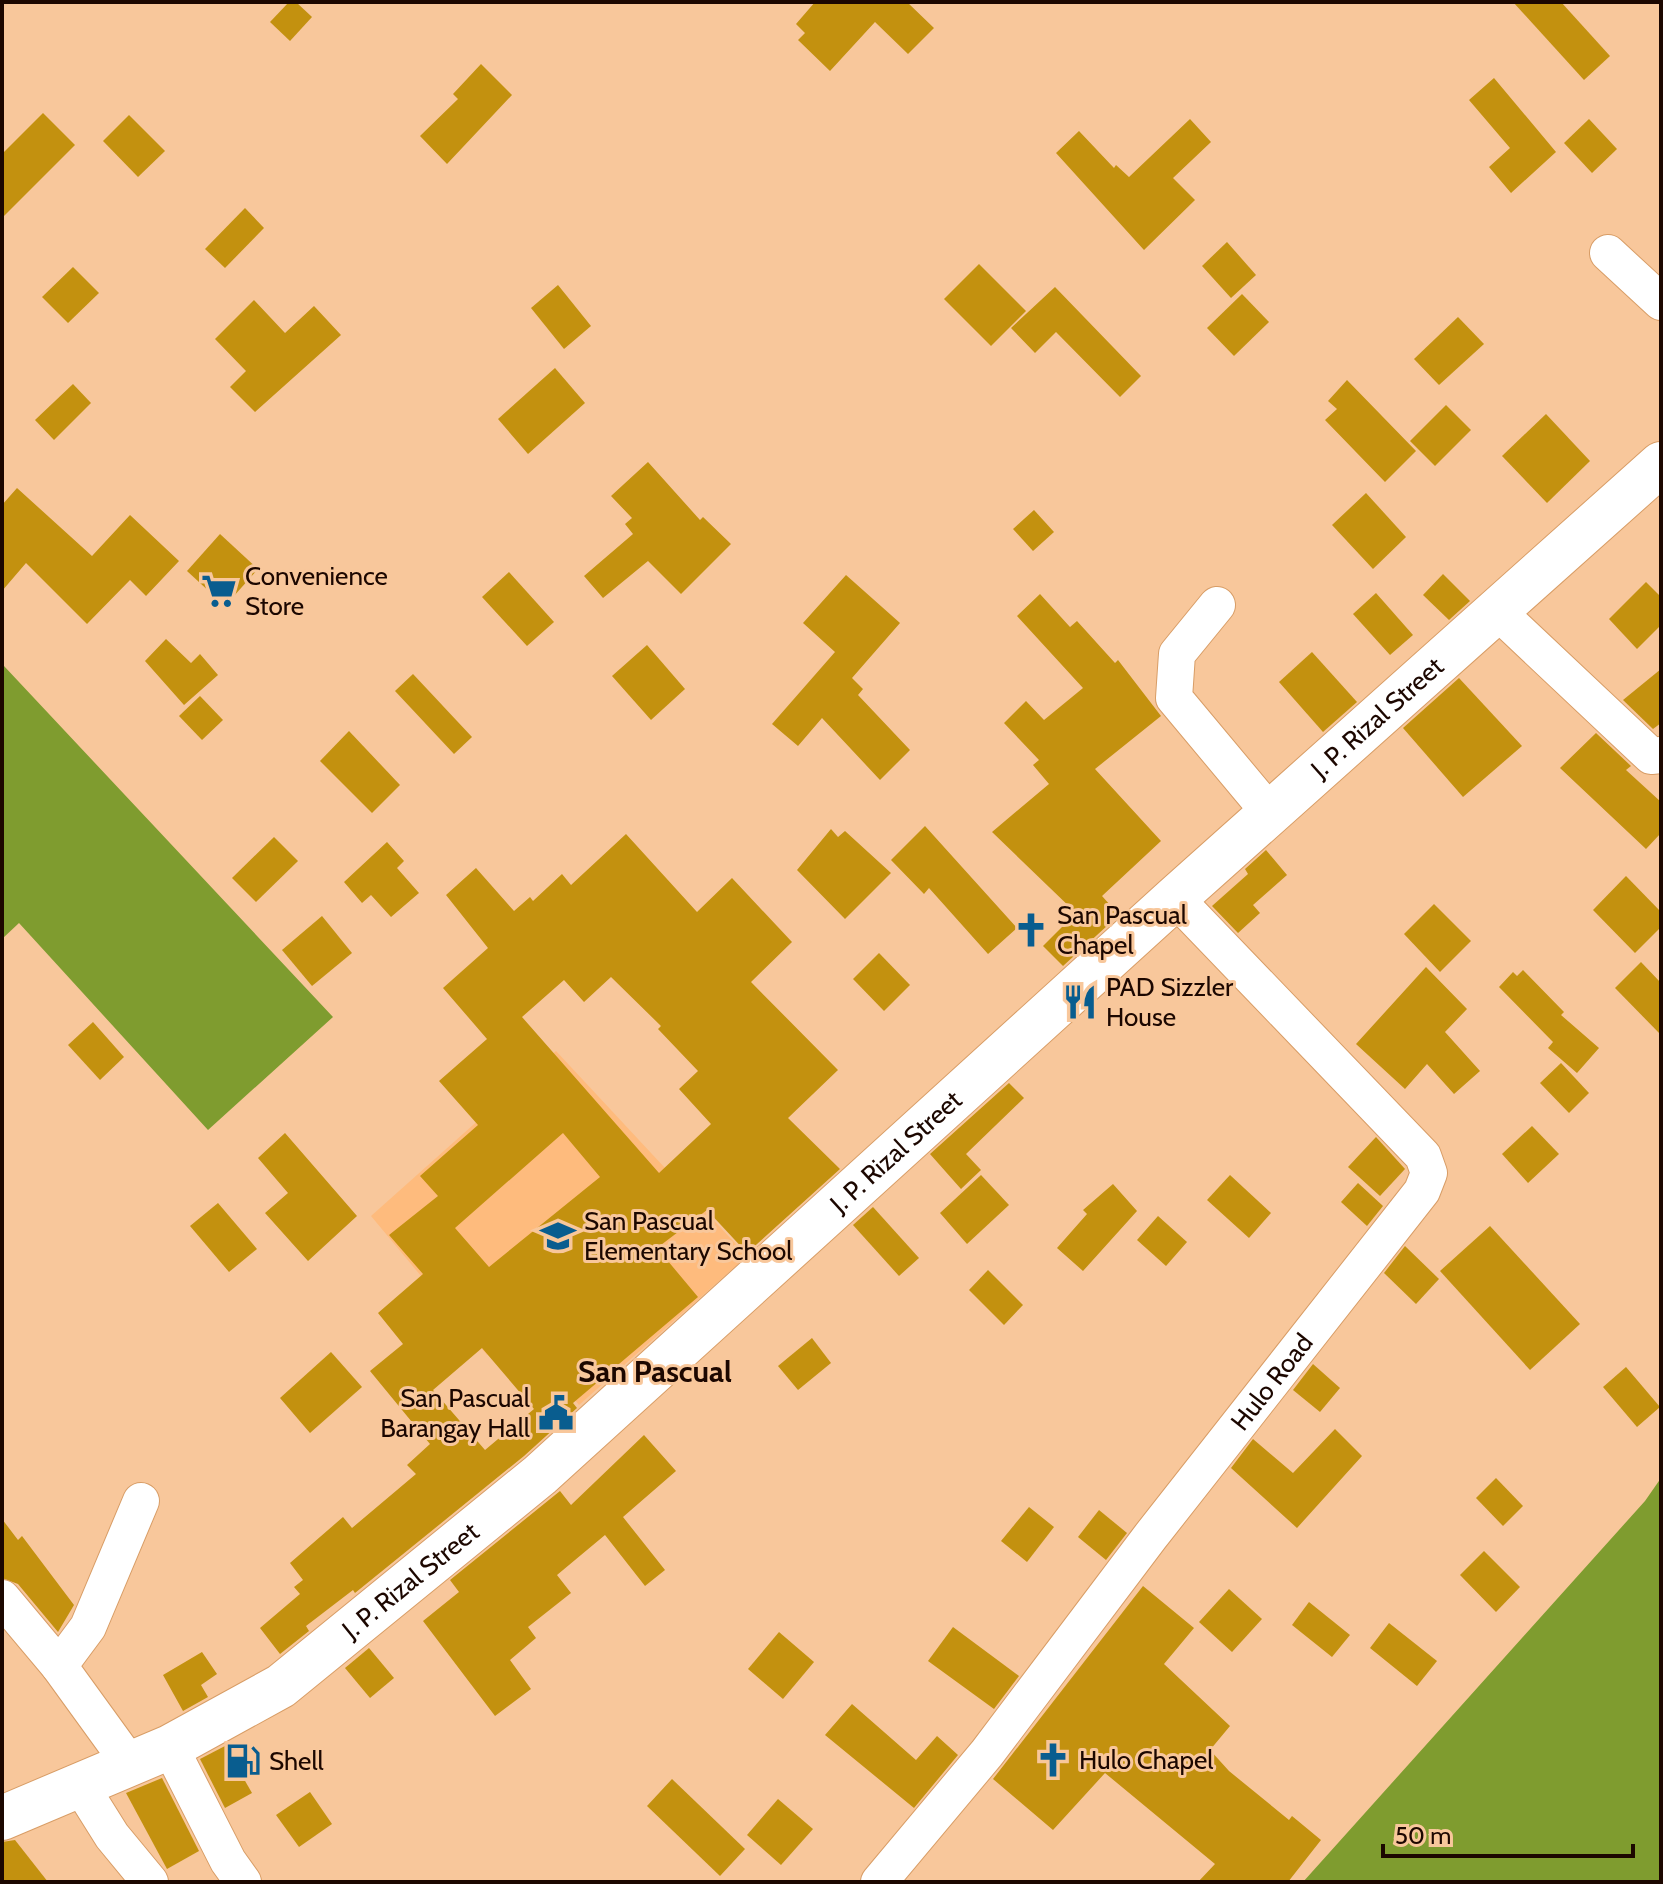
<svg xmlns="http://www.w3.org/2000/svg" width="1663" height="1884" font-family="Cabin,sans-serif">
	<style>
		.built { fill: #febb7d }
		.water { fill: #7f9c2f }
		.building { fill: #c3910f; fill-rule: evenodd }
		.lines { fill: none; stroke-linecap: round; stroke-linejoin: round }
		.minor-casing { stroke: #d89d66; stroke-width: 38 }
		.major-casing { stroke: #d89d66; stroke-width: 46 }
		.minor { stroke: #fff; stroke-width: 36 }
		.major { stroke: #fff; stroke-width: 44 }
		.labels { text-anchor: middle; dominant-baseline: central; stroke-width: 6; stroke-linejoin: round; paint-order: stroke }
		.poi-label { font-size: 26px; fill: #1c0700; stroke: #f8c79b; text-anchor: start }
		.street-label { font-size: 26px; fill: #1c0700; stroke: #f8c79b }
		.quarter-label { font-size: 30px; font-weight: bold; fill: #1c0700; stroke: #f8c79b }
	</style>
	<rect width="100%" height="100%" fill="#f8c79b"/>
	<path class="built" d="M556,1051L747,1256L579,1405L518,1331L487,1355L371,1216Z"/>
	<g class="water">
		<path d="M4,666L333,1017L208,1130L19,923L2,939Z"/>
		<path d="M1661,1478V1882H1303L1645,1501Z"/>
	</g>
	<g class="building">
		<path d="M289,2H296L312,17L290,41L270,22Z"/>
		<path d="M815,2H907L934,28L908,54L875,22L830,71L798,40L805,33L796,24Z"/>
		<path d="M1513,2H1561L1610,56L1584,80Z"/>
		<path d="M481,64L512,95L447,164L420,136L458,99L453,94Z"/>
		<path d="M1494,78L1556,152L1511,193L1489,167L1510,148L1469,100Z"/>
		<path d="M43,113L75,145L2,218V154Z"/>
		<path d="M129,115L165,151L138,177L103,141Z"/>
		<path d="M1190,119L1211,142L1173,178L1195,200L1144,250L1056,153L1079,131L1114,168L1116,165L1129,177Z"/>
		<path d="M1589,119L1617,149L1592,173L1564,143Z"/>
		<path d="M245,208L264,228L225,268L205,249Z"/>
		<path d="M1227,242L1256,275L1231,298L1202,266Z"/>
		<path d="M979,264L1026,311L991,346L944,299Z"/>
		<path d="M73,267L99,293L68,323L42,297Z"/>
		<path d="M558,285L591,326L564,349L531,308Z"/>
		<path d="M1055,287L1141,376L1120,397L1056,332L1035,353L1011,328Z"/>
		<path d="M1242,294L1269,322L1234,356L1207,328Z"/>
		<path d="M254,300L285,333L314,306L341,335L255,412L230,387L246,371L215,339Z"/>
		<path d="M1458,317L1484,344L1439,385L1414,359Z"/>
		<path d="M555,368L585,403L528,454L498,419Z"/>
		<path d="M1347,380L1416,451L1385,482L1325,420L1337,409L1328,401Z"/>
		<path d="M73,384L91,403L54,440L35,420Z"/>
		<path d="M1446,405L1471,430L1435,466L1410,441Z"/>
		<path d="M1546,414L1590,461L1547,503L1502,456Z"/>
		<path d="M648,462L700,520L703,517L731,544L681,594L648,561L603,598L584,576L633,534L625,524L632,518L611,496Z"/>
		<path d="M17,488L92,556L130,515L179,561L146,596L130,580L87,624L26,563L2,591V505Z"/>
		<path d="M1366,493L1406,537L1373,569L1332,525Z"/>
		<path d="M1034,510L1054,532L1033,551L1013,529Z"/>
		<path d="M220,534L258,569L225,606L187,571Z"/>
		<path d="M509,572L554,622L527,646L482,597Z"/>
		<path d="M1443,574L1470,601L1449,620L1423,595Z"/>
		<path d="M846,575L900,623L852,678L863,689L858,695L910,750L880,780L822,718L798,746L772,724L835,652L803,623Z"/>
		<path d="M1646,582L1661,597V625L1637,649L1609,619Z"/>
		<path d="M1376,593L1413,635L1390,655L1353,614Z"/>
		<path d="M1040,594L1070,627L1077,621L1115,663L1118,660L1161,716L1095,769L1161,841L1102,896L1119,915L1063,966L1043,946L1076,913L992,832L1049,784L1033,765L1039,760L1004,723L1026,701L1044,720L1083,688L1017,616Z"/>
		<path d="M166,639L191,663L200,654L218,675L184,705L145,661Z"/>
		<path d="M647,645L685,689L651,720L612,676Z"/>
		<path d="M1312,652L1357,702L1323,732L1279,682Z"/>
		<path d="M1661,669V723L1653,729L1623,700Z"/>
		<path d="M413,674L472,737L454,754L395,691Z"/>
		<path d="M1459,678L1522,746L1463,797L1403,728Z"/>
		<path d="M200,696L223,720L202,740L179,716Z"/>
		<path d="M349,731L400,785L372,813L320,761Z"/>
		<path d="M1596,733L1631,766L1626,770L1661,802V833L1646,849L1560,768Z"/>
		<path d="M925,826L1017,928L988,954L929,888L924,894L891,860Z"/>
		<path d="M831,829L838,837L845,831L891,873L845,919L797,870Z"/>
		<path d="M626,834L697,912L732,878L792,942L751,982L838,1070L788,1118L840,1169L747,1253L707,1210L657,1248L698,1297L573,1403L577,1408L524,1456L355,1593L353,1590L306,1626L309,1631L280,1654L260,1628L300,1594L294,1587L303,1580L290,1563L343,1517L352,1528L416,1474L407,1465L430,1444L370,1371L403,1344L378,1313L423,1274L389,1235L438,1196L420,1176L478,1125L439,1081L487,1039L443,988L488,948L446,895L476,868L514,911L530,897L533,901L562,874L571,885ZM611,977L661,1026L658,1029L698,1071L679,1089L711,1124L659,1173L522,1017L564,980L584,1002ZM563,1133L600,1177L489,1267L455,1228ZM482,1348L534,1409L485,1450L433,1390Z"/>
		<path d="M274,837L298,861L256,902L232,878Z"/>
		<path d="M387,842L404,861L397,868L419,893L391,917L371,895L362,903L344,882Z"/>
		<path d="M1266,850L1287,875L1253,905L1260,913L1238,933L1212,906L1248,874L1245,869Z"/>
		<path d="M1626,876L1661,912V927L1635,953L1593,910Z"/>
		<path d="M1434,904L1471,941L1440,972L1404,934Z"/>
		<path d="M322,916L352,953L312,986L282,950Z"/>
		<path d="M879,953L910,985L884,1011L853,979Z"/>
		<path d="M1641,962L1661,983V1035L1615,988Z"/>
		<path d="M1426,967L1467,1009L1445,1032L1480,1071L1454,1094L1427,1064L1405,1089L1356,1044Z"/>
		<path d="M1523,970L1564,1012L1561,1015L1599,1048L1577,1073L1548,1048L1553,1042L1499,987L1513,972L1517,976Z"/>
		<path d="M93,1022L124,1057L100,1080L68,1045Z"/>
		<path d="M1561,1063L1589,1093L1569,1113L1540,1083Z"/>
		<path d="M1009,1083L1024,1098L966,1154L981,1170L961,1189L930,1154Z"/>
		<path d="M1532,1126L1559,1154L1528,1183L1502,1154Z"/>
		<path d="M285,1133L357,1216L308,1261L265,1213L288,1193L258,1158Z"/>
		<path d="M1376,1137L1405,1169L1380,1196L1348,1167Z"/>
		<path d="M981,1175L1009,1205L967,1244L940,1213Z"/>
		<path d="M1230,1175L1271,1213L1249,1238L1207,1200Z"/>
		<path d="M1358,1183L1383,1206L1367,1226L1341,1202Z"/>
		<path d="M1113,1184L1137,1211L1083,1271L1057,1248L1087,1214L1083,1210Z"/>
		<path d="M218,1203L257,1249L229,1272L190,1226Z"/>
		<path d="M873,1207L919,1258L899,1276L853,1225Z"/>
		<path d="M1158,1216L1187,1242L1166,1266L1137,1240Z"/>
		<path d="M1490,1226L1580,1324L1530,1370L1440,1271Z"/>
		<path d="M1405,1246L1439,1279L1416,1304L1384,1273Z"/>
		<path d="M988,1270L1023,1305L1004,1325L969,1290Z"/>
		<path d="M812,1338L831,1363L798,1390L778,1366Z"/>
		<path d="M331,1352L362,1387L310,1433L280,1398Z"/>
		<path d="M1313,1364L1340,1388L1320,1412L1293,1390Z"/>
		<path d="M1626,1367L1660,1407L1637,1427L1603,1387Z"/>
		<path d="M1335,1429L1362,1456L1297,1528L1231,1468L1253,1439L1293,1473Z"/>
		<path d="M644,1435L676,1471L623,1517L665,1570L645,1586L605,1535L557,1575L571,1593L528,1627L536,1638L510,1660L531,1689L495,1716L423,1621L459,1592L450,1580L560,1491L571,1505Z"/>
		<path d="M1496,1478L1523,1506L1503,1526L1476,1498Z"/>
		<path d="M1029,1507L1054,1527L1027,1562L1001,1541Z"/>
		<path d="M1099,1510L1127,1533L1106,1560L1078,1537Z"/>
		<path d="M2,1519L18,1540L22,1536L74,1605L58,1632L18,1584L2,1578Z"/>
		<path d="M1484,1551L1520,1587L1496,1612L1460,1575Z"/>
		<path d="M1143,1586L1194,1628L1164,1664L1230,1726L1210,1750L1229,1771L1289,1820L1292,1816L1321,1840L1288,1882H1198L1215,1864L1105,1773L1053,1830L993,1779Z"/>
		<path d="M1229,1589L1262,1619L1232,1652L1199,1622Z"/>
		<path d="M1309,1602L1350,1635L1332,1657L1292,1625Z"/>
		<path d="M1389,1623L1437,1661L1417,1686L1370,1648Z"/>
		<path d="M953,1627L1019,1676L994,1709L928,1661Z"/>
		<path d="M779,1632L814,1662L783,1699L748,1669Z"/>
		<path d="M369,1648L394,1678L370,1698L345,1668Z"/>
		<path d="M202,1652L217,1674L201,1685L208,1697L183,1711L163,1675Z"/>
		<path d="M852,1704L916,1760L937,1736L958,1755L914,1808L825,1735Z"/>
		<path d="M225,1746L252,1793L225,1808L200,1759Z"/>
		<path d="M162,1778L199,1851L167,1869L126,1793Z"/>
		<path d="M672,1779L745,1849L720,1876L647,1806Z"/>
		<path d="M310,1792L332,1824L299,1847L276,1815Z"/>
		<path d="M778,1799L813,1829L781,1865L747,1835Z"/>
		<path d="M15,1840L48,1882H2V1842Z"/>
	</g>
	<g class="lines">
		<g class="minor-casing">
			<g id="minor">
				<path d="M1608,253L1661,302"/>
				<path d="M1217,605L1177,654L1174,698L1270,813"/>
				<path d="M1497,611L1651,756L1661,755"/>
				<path d="M2,1598L59,1666"/>
				<path d="M170,1747L228,1861L243,1882"/>
				<path d="M130,1764L59,1666L88,1627L141,1501"/>
				<path d="M80,1785L112,1836L150,1882"/>
				<path id="s1" d="M879,1882L987,1753L1150,1537L1422,1191L1429,1173L1423,1156L1175,898"/>
			</g>
		</g>
		<g class="major-casing">
			<g id="major">
				<path id="s2" d="M2,1818L170,1747L281,1686L540,1475L1175,898L1661,464"/>
			</g>
		</g>
		<use href="#minor" class="minor"/>
		<use href="#major" class="major"/>
	</g>
	<defs>
		<g id="supermarket-bare" transform="scale(2.76)"><path d="M-6-5.5h2.5l.6 2H6L4.5 2H-2.5L-4.4-4H-6ZM-1.5 3.2a1.3 1.3 0 1 0 .1 0ZM3 3.2a1.3 1.3 0 1 0 .1 0Z" fill="#095d8f" stroke="#f8c79b" stroke-width="2.5" paint-order="stroke"/></g>
		<g id="church-bare" transform="scale(2.76)"><path d="M-1.2-6h2.4v3.5h3.3v2.4h-3.3V6h-2.4V-.1h-3.3v-2.4h3.3Z" fill="#095d8f" stroke="#f8c79b" stroke-width="2.5" paint-order="stroke"/></g>
		<g id="restaurant-bare" transform="scale(2.76)"><path d="M-5-6h1v4h1v-4h1v4h1v-4h1v5L-1.5 .5V6h-2V.5L-5-1ZM5-6V6H3V1.5H1.5Q1.5-4 5-6Z" fill="#095d8f" stroke="#f8c79b" stroke-width="2.5" paint-order="stroke"/></g>
		<g id="school-bare" transform="scale(2.76)"><path d="M0-5L7-2L0 1L-7-2ZM-4 1L0 2.5L4 1V4Q0 6-4 4Z" fill="#095d8f" stroke="#f8c79b" stroke-width="2.5" paint-order="stroke"/></g>
		<g id="civic-bare" transform="scale(2.76)"><path d="M-.6-6.5H3V-4.5H.6V-3L4-1V1h2V6H-6V1h2V-1L-.6-3ZM-1.2 2.5V6h2.4V2.5Z" fill="#095d8f" stroke="#f8c79b" stroke-width="2.5" paint-order="stroke"/></g>
		<g id="fuel-bare" transform="scale(2.76)"><path d="M-5.5-6h7V0h2V4h1.3V-2.5L3-4.5l.8-.8L6-3V5H2.5V1h-1V6h-7ZM-4.2-4.7v3.2H.2V-4.7Z" fill="#095d8f" stroke="#f8c79b" stroke-width="2.5" paint-order="stroke"/></g>
	</defs>
	<g fill-rule="evenodd">
		<use href="#supermarket-bare" x="219" y="591"/>
		<use href="#church-bare" x="1031" y="930"/>
		<use href="#restaurant-bare" x="1080" y="1002"/>
		<use href="#school-bare" x="558" y="1236"/>
		<use href="#civic-bare" x="556" y="1413"/>
		<use href="#church-bare" x="1053" y="1760"/>
		<use href="#fuel-bare" x="243" y="1761"/>
	</g>
	<g class="labels">
		<g class="poi-label">
			<text x="245" y="576">Convenience<tspan x="245" dy="30">Store</tspan></text>
			<text x="1057" y="915">San Pascual<tspan x="1057" dy="30">Chapel</tspan></text>
			<text x="1106" y="987">PAD Sizzler<tspan x="1106" dy="30">House</tspan></text>
			<text x="584" y="1221">San Pascual<tspan x="584" dy="30">Elementary School</tspan></text>
			<text x="530" y="1398" text-anchor="end">San Pascual<tspan x="530" dy="30">Barangay Hall</tspan></text>
			<text x="1079" y="1760">Hulo Chapel</text>
			<text x="269" y="1761">Shell</text>
		</g>
		<g class="street-label">
			<text stroke="none"><textPath href="#s2" startOffset="1772">J. P. Rizal Street</textPath></text>
			<text stroke="none"><textPath href="#s2" startOffset="1124">J. P. Rizal Street</textPath></text>
			<text stroke="none"><textPath href="#s1" startOffset="636">Hulo Road</textPath></text>
			<text stroke="none"><textPath href="#s2" startOffset="476">J. P. Rizal Street</textPath></text>
		</g>
		<g class="quarter-label">
			<text x="655" y="1371">San Pascual</text>
		</g>
	</g>
	<rect width="1663" height="1884" fill="none" stroke="#1c0700" stroke-width="8"/>
	<path d="M1383 1844v12h250v-12" fill="none" stroke="#1c0700" stroke-width="4"/>
	<text x="1395" y="1844" font-size="24" fill="#1c0700" stroke="#f8c79b" stroke-width="6" paint-order="stroke">50 m</text>
</svg>
